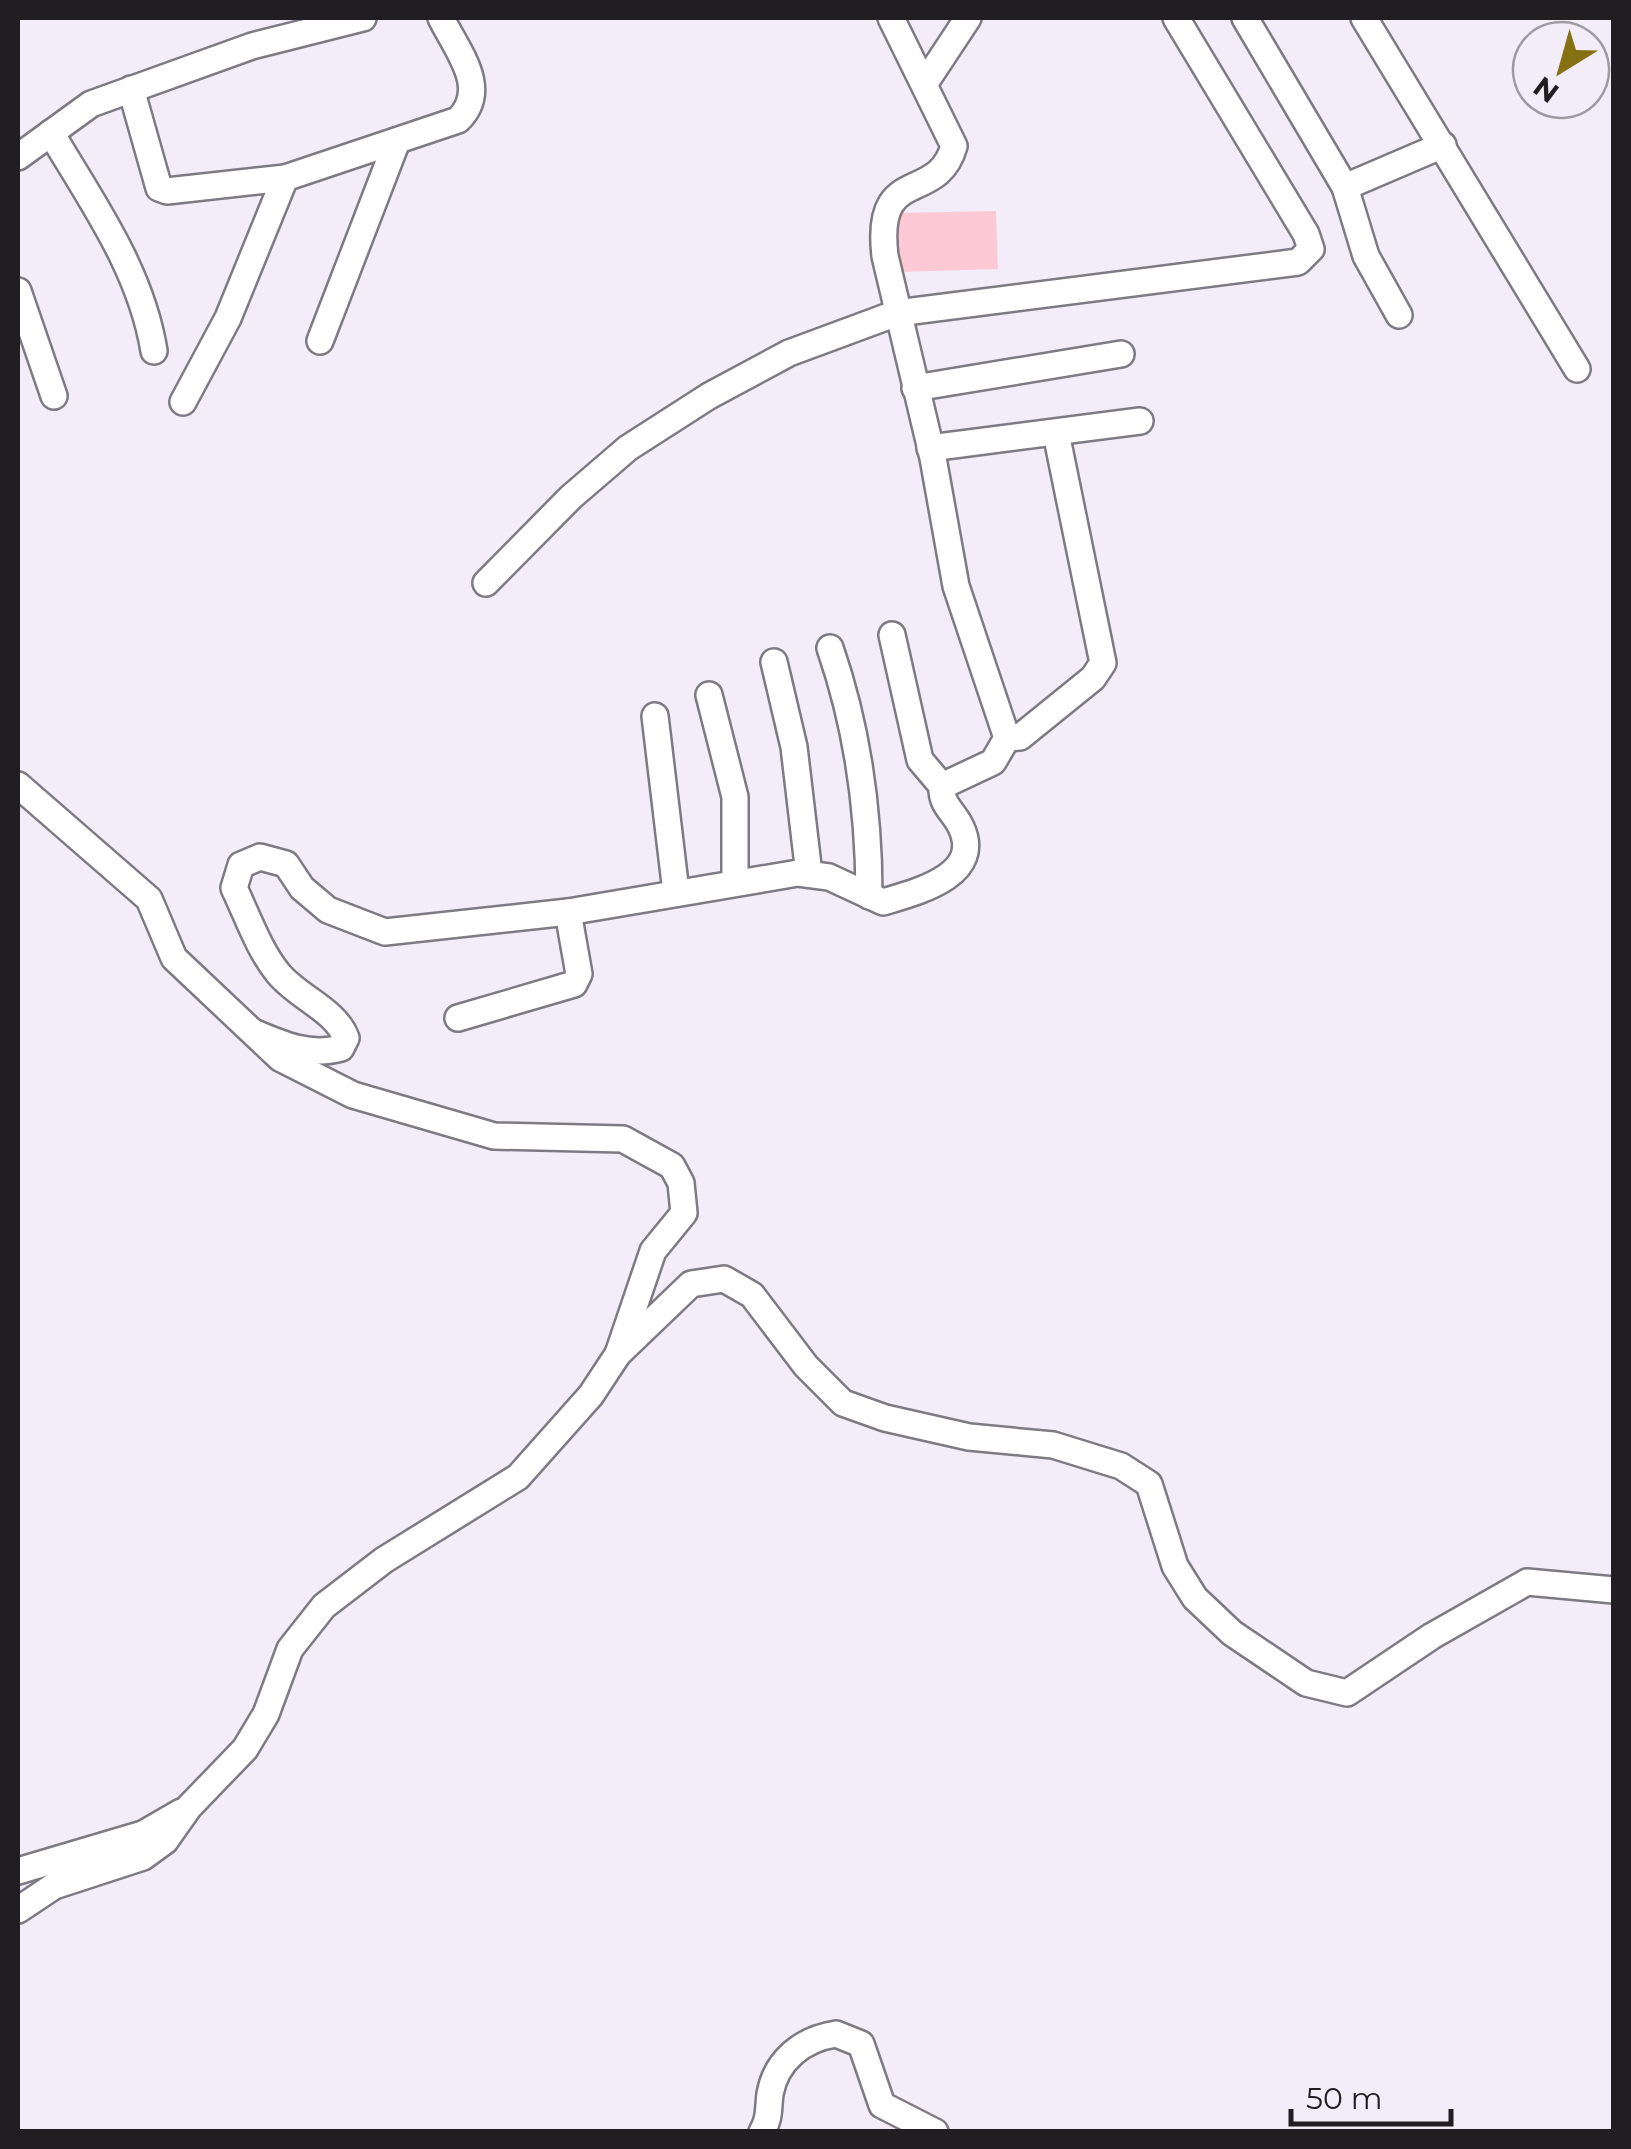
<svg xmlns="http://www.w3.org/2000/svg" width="1631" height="2149" font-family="Montserrat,sans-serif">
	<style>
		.pitch { fill: #fdc9d4 }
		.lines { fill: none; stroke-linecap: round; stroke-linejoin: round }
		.street-casing { stroke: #7e7a84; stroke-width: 30 }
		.street { stroke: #fff; stroke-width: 25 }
	</style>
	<rect width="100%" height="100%" fill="#f2edf8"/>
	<path class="pitch" d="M996,211L998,269L899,272L897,213Z"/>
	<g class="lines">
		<g class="street-casing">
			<g id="street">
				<path d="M1245,18L1345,187L1366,256L1399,315"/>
				<path d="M1364,18L1577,369"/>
				<path d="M925,83L968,18"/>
				<path d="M131,89L159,188L167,191L285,178L458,120C490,89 458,52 441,18"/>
				<path d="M51,133C92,202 141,270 154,351"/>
				<path d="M18,157L91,104L252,46L363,18"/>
				<path d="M1345,187L1443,145"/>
				<path d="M18,291L54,396"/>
				<path d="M320,341L397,141"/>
				<path d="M915,388L1121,354"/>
				<path d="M183,402L228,318L285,178"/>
				<path d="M930,448L1140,421"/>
				<path d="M486,583L571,497L628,448L709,396L789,353L897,313L1298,262L1311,249L1306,234L1176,18"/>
				<path d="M892,635L920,760L942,786"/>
				<path d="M830,648C857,726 869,813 869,896"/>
				<path d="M774,662L794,747L809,874"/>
				<path d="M709,695L735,797V883"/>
				<path d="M655,716L676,892"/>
				<path d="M1007,738L1020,737L1093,678L1103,663L1056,433"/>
				<path d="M18,785L149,899L174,958L280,1058L353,1095L494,1136L623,1139L672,1166L681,1183L684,1213L653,1251L618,1354"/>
				<path d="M458,1018L574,984L579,974L568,912"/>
				<path d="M253,1032C281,1044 310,1057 341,1048L346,1038C336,1010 297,997 278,973C259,950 247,915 234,888L241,865L260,857L286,864L302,888L328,910L385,932L568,912L798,873L829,877L883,902C916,892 984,876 961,827C953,810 941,806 942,786L993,762L1007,738L956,586L933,458L885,256C874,163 937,206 954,146L891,18"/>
				<path d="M18,1871L143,1834L181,1812"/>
				<path d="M18,1910L54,1886L143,1857L165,1841L189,1807L245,1749L266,1714L290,1649L324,1606L384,1560L518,1477L591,1395L618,1354L691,1284L724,1279L752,1295L806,1366L843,1403L885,1418L969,1437L1053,1445L1121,1466L1149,1484L1175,1566L1195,1598L1232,1633L1306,1683L1347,1693L1432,1636L1527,1582L1614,1590"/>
				<path d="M762,2132C770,2118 768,2109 770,2094C776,2060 803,2039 836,2034L861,2044L882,2105L935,2132"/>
			</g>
		</g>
		<use href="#street" class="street"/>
	</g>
	<rect width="1631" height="2149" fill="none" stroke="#201e22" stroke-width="40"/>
	<g transform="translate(1561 70) rotate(217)"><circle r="48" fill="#f2edf8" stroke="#9e9aa2" stroke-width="2.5"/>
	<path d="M0-8L18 38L0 25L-18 38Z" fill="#857112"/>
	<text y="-15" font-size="28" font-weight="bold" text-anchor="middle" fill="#201e22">N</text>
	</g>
	<path d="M1291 2109v15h160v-15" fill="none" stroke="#201e22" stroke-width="5"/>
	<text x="1306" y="2109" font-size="30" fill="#201e22" stroke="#f2edf8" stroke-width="8" paint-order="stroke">50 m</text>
</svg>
